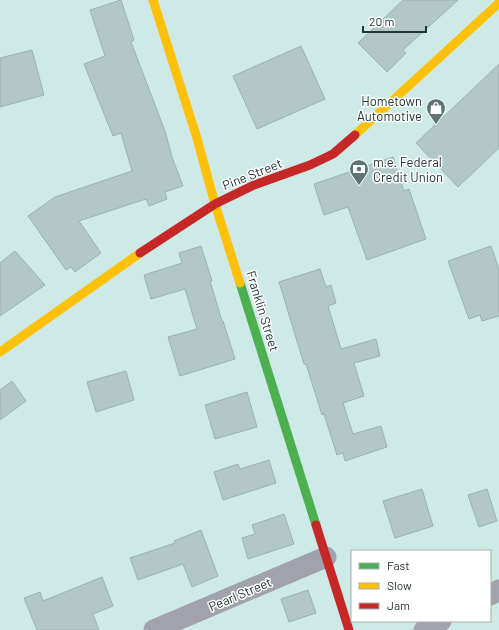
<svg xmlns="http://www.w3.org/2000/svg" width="499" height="630" font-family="Barlow,sans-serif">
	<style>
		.building { fill: #b2c8c8; stroke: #9cb2b2 }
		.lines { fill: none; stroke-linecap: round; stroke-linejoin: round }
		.street { stroke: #a2a2ac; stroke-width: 21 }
		.fast { stroke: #4caf50; stroke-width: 9 }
		.slow { stroke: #ffc107; stroke-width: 9 }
		.jam { stroke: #c62828; stroke-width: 9 }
		.labels { text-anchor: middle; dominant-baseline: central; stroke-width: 3; stroke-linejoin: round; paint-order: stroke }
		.poi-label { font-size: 13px; fill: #223735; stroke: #fff; text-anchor: end }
		.street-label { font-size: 13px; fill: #223735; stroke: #fff }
	</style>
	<rect width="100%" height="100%" fill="#cdeae6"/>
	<g class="building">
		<path d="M121,0L134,40L131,42L165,131L172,157L183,186L165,192L167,199L149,206L146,199L79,221L101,253L75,272L71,267L66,270L28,216L55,197L132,171L121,133L113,136L84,64L105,56L90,10Z"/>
		<path d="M403,0H458L403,50L406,53L387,72L358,43Z"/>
		<path d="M301,46L325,99L257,129L233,76Z"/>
		<path d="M32,50L44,95L0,107V58Z"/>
		<path d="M499,64V148L458,187L416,143Z"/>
		<path d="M393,157L404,191L409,189L426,239L367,260L348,207L324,215L314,184Z"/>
		<path d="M201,246L212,281H210L222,321H223L235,359L180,376L168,337L197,329L185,289L151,299L144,275L182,263L179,253Z"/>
		<path d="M491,246L499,269V316L482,321L480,315L469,319L448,261Z"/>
		<path d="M15,251L45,285L0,316V263Z"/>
		<path d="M320,269L326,287L331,285L336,303L328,306L341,349L376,339L380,356L354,363L364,396L343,403L353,434L381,426L387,447L345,461L343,453L337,455L324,414L322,415L306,364H304L279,282Z"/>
		<path d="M126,371L134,400L96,412L87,382Z"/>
		<path d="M12,381L26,401L0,420V390Z"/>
		<path d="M247,392L257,427L215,439L205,405Z"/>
		<path d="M269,460L276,483L223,500L214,472L238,464L240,469Z"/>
		<path d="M422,489L433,526L395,538L383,501Z"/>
		<path d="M487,489L497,521L479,527L468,495Z"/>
		<path d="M284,514L294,544L248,559L242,538L255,534L252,525Z"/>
		<path d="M201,530L218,576L192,587L183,564L138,580L130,558L175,543L174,541Z"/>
		<path d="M102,577L113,606L93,614L99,630H37L24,598L40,592L43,601Z"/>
		<path d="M308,590L316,613L289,622L281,599Z"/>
	</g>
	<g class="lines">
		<g class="street">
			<path d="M490,595L499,590"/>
			<path d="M154,630L326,557"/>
			<path d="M424,630L441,621"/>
		</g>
		<path class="fast" d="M240,283L316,525"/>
		<g class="slow">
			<path d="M153,0L196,135L215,204L240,283"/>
			<path d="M355,135L499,3"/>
			<path d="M0,352L140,253"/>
		</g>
		<g class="jam">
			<path d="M140,253L215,204L254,185L310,165L333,154L355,135"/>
			<path d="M316,525L349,630"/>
		</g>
	</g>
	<defs>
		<g id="shop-pin" transform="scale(1)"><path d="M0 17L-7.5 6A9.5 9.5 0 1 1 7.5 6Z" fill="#5e7673" stroke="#fff"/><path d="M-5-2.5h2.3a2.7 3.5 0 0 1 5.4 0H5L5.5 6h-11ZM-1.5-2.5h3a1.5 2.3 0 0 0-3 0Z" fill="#fff"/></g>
		<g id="bank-pin" transform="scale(1)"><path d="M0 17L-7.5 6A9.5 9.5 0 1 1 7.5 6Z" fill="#5e7673" stroke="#fff"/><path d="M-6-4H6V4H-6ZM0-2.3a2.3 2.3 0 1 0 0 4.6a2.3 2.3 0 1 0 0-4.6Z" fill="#fff"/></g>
	</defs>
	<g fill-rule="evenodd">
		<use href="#shop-pin" x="436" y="108"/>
		<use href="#bank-pin" x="359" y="169"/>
	</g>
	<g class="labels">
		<g class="poi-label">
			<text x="422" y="101">Hometown<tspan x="422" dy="15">Automotive</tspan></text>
			<text x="373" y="162" text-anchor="start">m.e. Federal<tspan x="373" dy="15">Credit Union</tspan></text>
		</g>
		<g class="street-label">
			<text transform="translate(252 174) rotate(-22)">Pine Street</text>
			<text transform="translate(263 311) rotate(73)">Franklin Street</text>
			<text transform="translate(240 594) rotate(-23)">Pearl Street</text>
		</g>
	</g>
	<rect x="351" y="550" width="140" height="72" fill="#ffffff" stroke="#a7afae"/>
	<rect x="359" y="563" width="20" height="6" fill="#4caf50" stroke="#a7afae"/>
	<text x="387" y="570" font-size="12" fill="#223735">Fast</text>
	<rect x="359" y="583" width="20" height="6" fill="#ffc107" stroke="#a7afae"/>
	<text x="387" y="590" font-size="12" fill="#223735">Slow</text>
	<rect x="359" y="603" width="20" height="6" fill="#c62828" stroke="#a7afae"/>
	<text x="387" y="610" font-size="12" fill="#223735">Jam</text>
	<path d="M363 26v6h63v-6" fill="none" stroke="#223735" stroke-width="2"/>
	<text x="369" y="26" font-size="12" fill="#223735" stroke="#ffffff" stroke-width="3" paint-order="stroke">20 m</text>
</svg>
